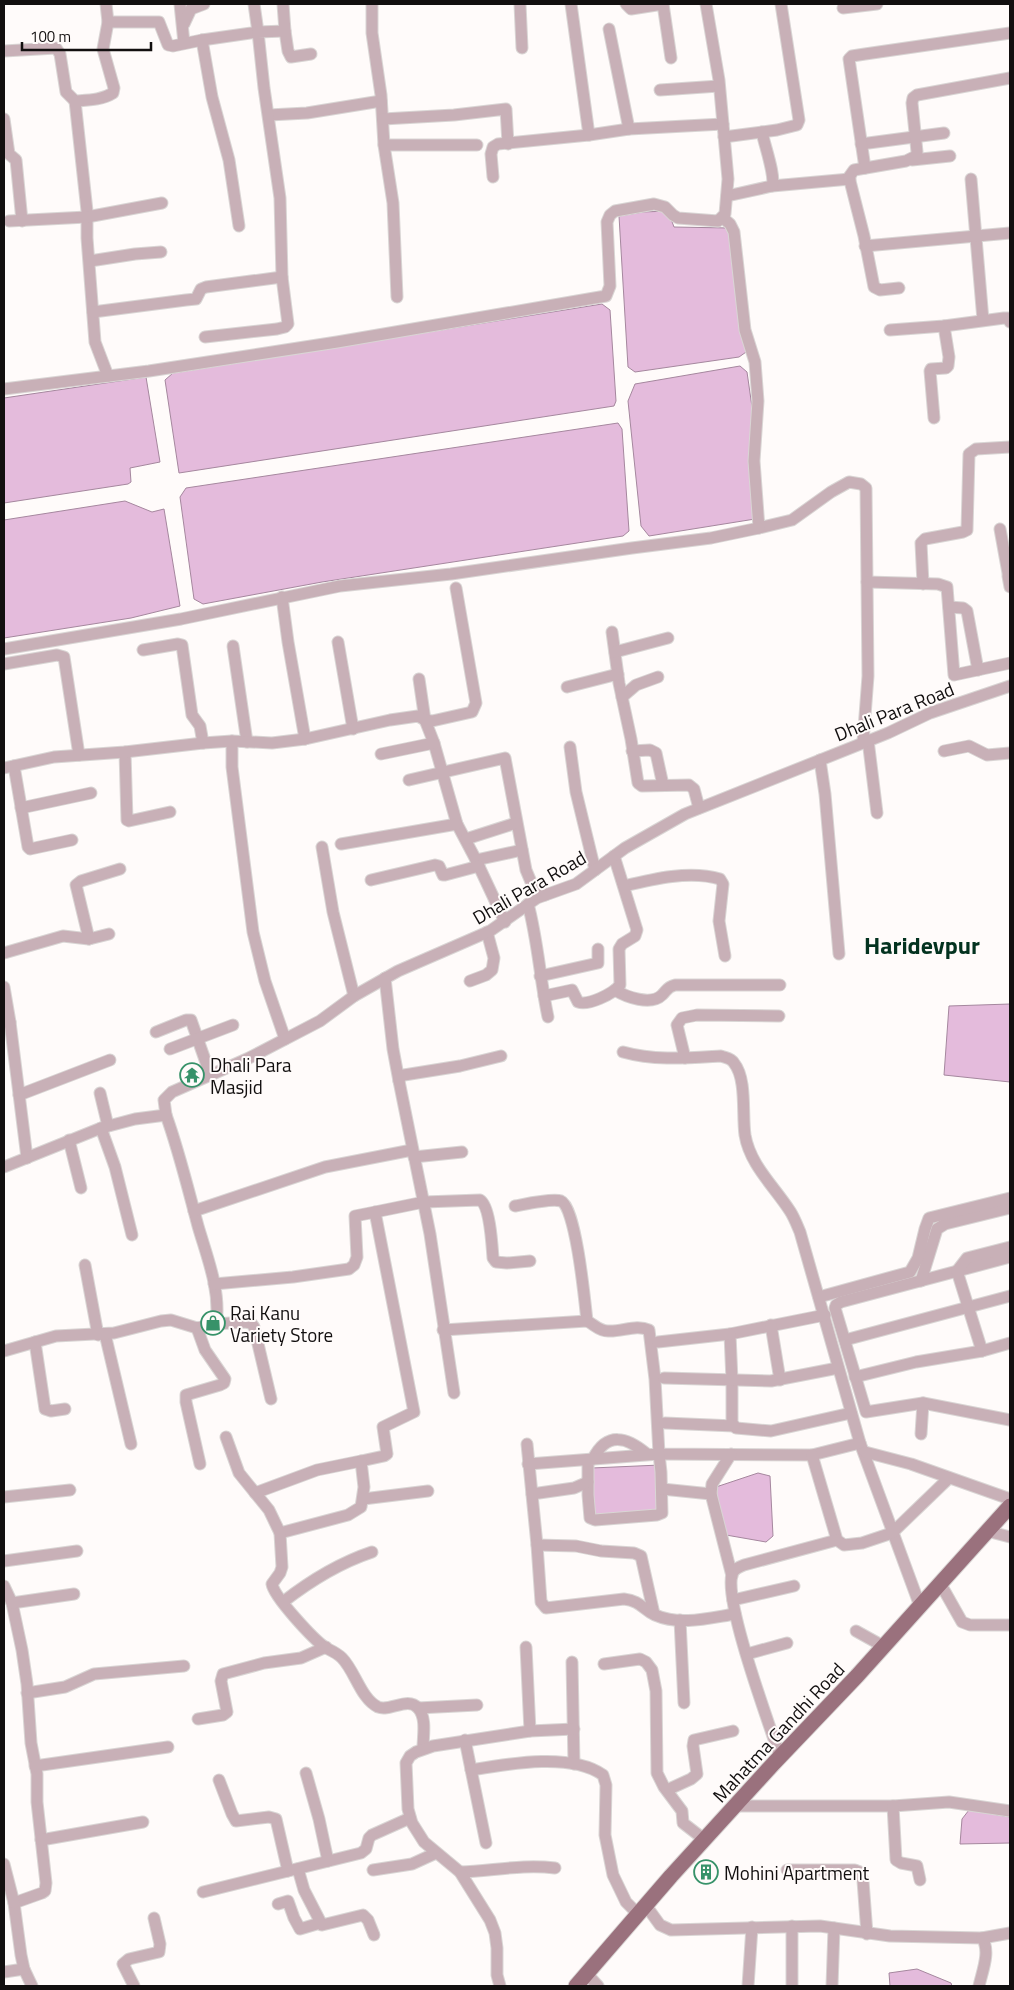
<svg xmlns="http://www.w3.org/2000/svg" width="1014" height="1990" font-family="'Titillium Web',sans-serif">
	<style>
		.water { fill: #e4bbdc; stroke: #a5879e }
		.lines { fill: none; stroke-linecap: round; stroke-linejoin: round }
		.minor-casing { stroke: #d9d5d4; stroke-width: 13 }
		.major-casing { stroke: #d9d5d4; stroke-width: 17 }
		.minor { stroke: #c8b0b7; stroke-width: 11 }
		.major { stroke: #9a717d; stroke-width: 15 }
		.labels { text-anchor: middle; dominant-baseline: central; stroke-width: 4; stroke-linejoin: round; paint-order: stroke }
		.street-label { font-size: 19px; fill: #120f0f; stroke: #fffbfa }
		.poi-label { font-size: 19px; fill: #120f0f; stroke: #fffbfa; text-anchor: start }
		.district-label { font-size: 24px; font-weight: bold; fill: #03321f; stroke: #fffbfa }
	</style>
	<rect width="100%" height="100%" fill="#fffbfa"/>
	<g class="water">
		<path d="M668,211L674,227L729,228L749,350L739,357L635,372L628,367L619,216L643,212Z"/>
		<path d="M602,304L610,310L616,401L614,406L179,473L165,380L173,373Z"/>
		<path d="M740,366L747,372L755,428V519L649,536L641,526L628,401L635,384Z"/>
		<path d="M146,377L160,462L130,468L131,482L128,484L4,503V398Z"/>
		<path d="M618,423L622,429L629,531L623,536L322,582L203,604L194,599L180,497L186,488Z"/>
		<path d="M125,501L152,512L164,509L180,606L131,618L4,638V520Z"/>
		<path d="M1010,1004V1082L944,1075L949,1006Z"/>
		<path d="M660,1465L663,1512L601,1516L590,1512L592,1468Z"/>
		<path d="M758,1473L770,1476L773,1536L766,1542L726,1535L713,1488Z"/>
		<path d="M969,1810L1010,1817V1843L960,1844L962,1819Z"/>
		<path d="M917,1969L951,1983L952,1986H890L889,1973Z"/>
	</g>
	<g class="lines">
		<g class="minor-casing">
			<g id="minor">
				<path d="M180,4L184,43"/>
				<path d="M372,4V33L381,95L384,145L393,203L397,297"/>
				<path d="M520,4L522,48"/>
				<path d="M571,4L589,135"/>
				<path d="M626,4L631,9L663,4"/>
				<path d="M663,4L671,58"/>
				<path d="M843,8L877,4"/>
				<path d="M108,22H159L168,45L173,46L202,40L258,32L254,4"/>
				<path d="M184,24L191,9L204,4"/>
				<path d="M609,29L629,129"/>
				<path d="M285,31L288,51L291,57L311,54"/>
				<path d="M202,40L212,97L229,160L239,226"/>
				<path d="M4,51L56,48L60,54L66,92L75,101C88,100 102,100 113,93L114,88L103,49L108,22L106,4"/>
				<path d="M660,90L719,86"/>
				<path d="M75,101L87,211V238L95,342L108,376"/>
				<path d="M269,115L307,113L381,101"/>
				<path d="M4,119L9,154L16,160L22,221"/>
				<path d="M383,119L454,115L506,109L508,144"/>
				<path d="M724,137L777,130L797,125L799,120L781,4"/>
				<path d="M861,144L944,133"/>
				<path d="M384,145H477"/>
				<path d="M912,160L950,156"/>
				<path d="M865,168L849,59L852,56L865,54L1010,33"/>
				<path d="M493,177L491,154L493,147L498,144L589,135L629,129L723,124"/>
				<path d="M971,179L983,320"/>
				<path d="M772,186L850,179"/>
				<path d="M727,196L772,186C776,176 764,144 762,132"/>
				<path d="M723,218L730,224L734,232L745,330L755,362L758,401L754,461L759,528L792,520L831,492L849,482L861,484L866,488L868,676L863,742"/>
				<path d="M9,221L87,217L162,203"/>
				<path d="M865,246L1010,233"/>
				<path d="M90,261L135,254L161,252"/>
				<path d="M899,288L880,290L874,287L864,236L849,177L854,170L906,161L916,156L917,152L912,103L913,98L917,95L1010,78"/>
				<path d="M93,312L186,300L196,299L201,289L206,287L282,277"/>
				<path d="M890,330L944,326L1004,318H1008L1010,322"/>
				<path d="M205,337L277,329L285,327L288,324L282,277L280,198L264,88L258,32L285,31L283,4"/>
				<path d="M4,389L149,371L337,342L606,296L610,286L607,222L610,215L615,211L654,204L665,207L673,215L678,218L718,221L725,214L728,179L719,80L706,4"/>
				<path d="M934,418L930,371L931,369L946,368L948,366L949,357L944,326"/>
				<path d="M1000,529L1008,573"/>
				<path d="M1010,571L1008,576L1010,587"/>
				<path d="M867,582L938,584L947,587L954,675L1010,663"/>
				<path d="M923,584L921,543L925,539L963,532L967,530L969,454L976,449L1010,447"/>
				<path d="M282,597L288,642L305,739"/>
				<path d="M949,607L963,608L967,611L978,670"/>
				<path d="M612,632L619,683L631,739L638,783L642,786L689,785L694,789L699,808"/>
				<path d="M338,642L353,729"/>
				<path d="M233,646L247,742"/>
				<path d="M4,649L181,619L340,586L451,574L632,548L711,538L759,528"/>
				<path d="M143,650L178,644L182,645L192,715L200,726L203,743"/>
				<path d="M615,652L668,638"/>
				<path d="M4,664L57,655L64,657L79,755"/>
				<path d="M419,679L425,720L434,743L457,824L476,860L505,922"/>
				<path d="M567,687L618,674"/>
				<path d="M622,697L636,685L658,677"/>
				<path d="M868,740L877,813"/>
				<path d="M232,741V767L253,932L265,981L285,1039"/>
				<path d="M570,747L576,792L595,870"/>
				<path d="M632,751L650,750L656,753L663,785"/>
				<path d="M944,751L969,746L987,755L1010,753"/>
				<path d="M125,752L127,820L129,821L170,812"/>
				<path d="M381,754L434,743"/>
				<path d="M820,760L825,794L839,954"/>
				<path d="M14,766L28,847L30,849L72,840"/>
				<path d="M4,768L54,757L125,752L203,743L232,741L272,743L305,739L390,720L418,716L425,720L432,721L472,712L476,703L456,588"/>
				<path d="M409,780L505,758L526,870L531,882L545,895"/>
				<path d="M21,808L91,793"/>
				<path d="M466,839L516,823"/>
				<path d="M341,844L457,824"/>
				<path d="M322,847L333,912L354,996"/>
				<path d="M476,860L522,850"/>
				<path d="M371,880L435,865L439,866L443,875H445L479,866"/>
				<path d="M624,886C653,879 690,870 720,879L723,884L719,921L725,956"/>
				<path d="M528,904C538,941 540,980 548,1017"/>
				<path d="M89,939L76,885L81,881L120,869"/>
				<path d="M4,953L63,936L89,939L109,934"/>
				<path d="M540,976L598,963V949"/>
				<path d="M385,978L393,1049L399,1081"/>
				<path d="M470,981L486,975L492,970L494,958L487,932"/>
				<path d="M4,987L10,1022"/>
				<path d="M615,990C626,997 651,1006 662,995C667,990 667,987 675,985H780"/>
				<path d="M544,996L572,990L578,1002C588,1006 613,994 620,985L619,949L622,944L635,936L637,930L614,856"/>
				<path d="M4,1022H10L27,1158"/>
				<path d="M156,1032L186,1020H191L210,1074"/>
				<path d="M170,1049L233,1025"/>
				<path d="M623,1052C655,1061 687,1058 721,1056C726,1058 731,1058 734,1063C747,1079 742,1114 745,1135C750,1165 774,1186 790,1211C794,1217 797,1225 800,1232L860,1443L920,1606"/>
				<path d="M685,1058L677,1025L682,1018L697,1015L779,1016"/>
				<path d="M100,1093L108,1126"/>
				<path d="M19,1095L110,1060"/>
				<path d="M166,1115C179,1151 188,1189 198,1226C207,1257 221,1291 216,1324"/>
				<path d="M101,1128L115,1167L132,1235"/>
				<path d="M69,1140L81,1188"/>
				<path d="M414,1157L462,1152"/>
				<path d="M4,1167L101,1128L135,1119L166,1115L164,1100L172,1092L249,1058L320,1021L354,996L398,971L490,931L537,898L576,884L625,848L685,814L888,733L930,713L1010,686"/>
				<path d="M515,1206C526,1204 552,1198 561,1201C576,1207 585,1303 587,1321"/>
				<path d="M194,1211L325,1167L412,1150"/>
				<path d="M375,1212L424,1202L480,1200C490,1206 492,1245 493,1258L496,1262L507,1263L530,1261"/>
				<path d="M1010,1257L841,1302L836,1305L835,1308L866,1412L923,1403L1010,1420"/>
				<path d="M85,1265L98,1335"/>
				<path d="M921,1281L937,1229L945,1224L1010,1208"/>
				<path d="M214,1284L293,1277L349,1269L354,1265L357,1257L355,1216L375,1212L414,1412L383,1427L387,1454L384,1456L361,1461L364,1487L361,1507L348,1515L280,1533"/>
				<path d="M819,1297L910,1272L918,1258L925,1229L929,1218L1010,1198"/>
				<path d="M825,1315L730,1334L732,1381V1423L736,1428L771,1431L851,1413"/>
				<path d="M771,1325L780,1380"/>
				<path d="M197,1328L205,1350L225,1379L224,1383L220,1385L186,1395V1402L200,1464"/>
				<path d="M443,1330L587,1321C595,1325 599,1331 608,1331C622,1332 636,1324 649,1330L655,1379L659,1454L812,1455L860,1443"/>
				<path d="M105,1334L131,1444"/>
				<path d="M845,1340L1010,1296"/>
				<path d="M35,1342L45,1409L51,1411L65,1409"/>
				<path d="M658,1342L730,1334"/>
				<path d="M4,1351L56,1336L114,1333L161,1321L171,1320L197,1328L216,1324L245,1322L251,1323L254,1327L271,1399"/>
				<path d="M982,1351L957,1271L967,1258L1010,1247"/>
				<path d="M855,1377L916,1362L982,1351L1010,1343"/>
				<path d="M664,1378L771,1381L838,1368"/>
				<path d="M454,1393L430,1234L399,1081L400,1077L404,1075L460,1066L501,1056"/>
				<path d="M665,1423L734,1426"/>
				<path d="M921,1434L923,1403"/>
				<path d="M226,1437L239,1473L269,1510L280,1533L282,1567L280,1573L272,1584C274,1597 314,1640 326,1648C332,1651 337,1653 342,1658C355,1671 361,1699 378,1707C390,1712 408,1696 418,1708C427,1718 423,1736 423,1748"/>
				<path d="M527,1444L537,1545L541,1602L546,1608L624,1599C641,1601 642,1609 655,1615C680,1626 709,1618 735,1614"/>
				<path d="M865,1452L911,1464L1010,1499"/>
				<path d="M731,1454L712,1484L711,1494L732,1576"/>
				<path d="M812,1455L837,1540L844,1545L862,1543L892,1533L949,1478"/>
				<path d="M593,1459C607,1431 627,1437 647,1454"/>
				<path d="M528,1464L659,1454L661,1472L662,1513L657,1515L595,1520L590,1518L588,1495V1460"/>
				<path d="M662,1489L711,1494"/>
				<path d="M255,1493L317,1470L361,1461"/>
				<path d="M532,1494L574,1488L588,1482"/>
				<path d="M4,1497L70,1490"/>
				<path d="M363,1499L428,1491"/>
				<path d="M987,1531L1010,1537"/>
				<path d="M537,1545L576,1546L601,1551L634,1553L641,1556L654,1614"/>
				<path d="M4,1561L77,1551"/>
				<path d="M940,1583L962,1622L970,1625H1010"/>
				<path d="M4,1586L12,1603L22,1650L27,1684L31,1743L37,1774V1802L46,1883L45,1891L42,1893L14,1903L21,1955L24,1969L32,1986"/>
				<path d="M733,1600L794,1586"/>
				<path d="M283,1602C310,1581 339,1563 372,1552"/>
				<path d="M12,1603L74,1594"/>
				<path d="M680,1620L684,1703"/>
				<path d="M856,1631L883,1646"/>
				<path d="M526,1647L530,1731"/>
				<path d="M747,1654L787,1643"/>
				<path d="M572,1662L574,1764"/>
				<path d="M604,1664L640,1659L646,1662L652,1670L656,1691L657,1773L664,1787L682,1811L683,1823L705,1840"/>
				<path d="M27,1693L65,1687L94,1674L184,1666"/>
				<path d="M418,1708L477,1705"/>
				<path d="M198,1719L223,1715L227,1712L221,1681L223,1674L264,1663L301,1658L326,1647"/>
				<path d="M465,1740L486,1843"/>
				<path d="M780,1757C769,1723 724,1603 732,1574C734,1569 739,1567 744,1565L837,1540"/>
				<path d="M35,1766L168,1747"/>
				<path d="M471,1770C507,1764 571,1752 603,1775L606,1785L605,1835L613,1875L626,1902L639,1915"/>
				<path d="M306,1773L319,1819L328,1861"/>
				<path d="M219,1780L232,1814L236,1821L269,1817L276,1819L288,1871"/>
				<path d="M667,1790L691,1779L697,1774L693,1746L694,1740L733,1731"/>
				<path d="M736,1806H893L949,1802L1010,1811"/>
				<path d="M893,1806L896,1860L901,1863L917,1866L920,1880"/>
				<path d="M41,1840L143,1822"/>
				<path d="M4,1864L14,1903"/>
				<path d="M298,1869L304,1890L322,1925L363,1915L368,1920L374,1935"/>
				<path d="M373,1870L412,1864L436,1853"/>
				<path d="M787,1870H855L860,1872L863,1881L867,1934"/>
				<path d="M460,1872C492,1871 522,1864 555,1868"/>
				<path d="M203,1892L361,1853L366,1849L369,1838L372,1835L410,1818"/>
				<path d="M278,1904L288,1901L294,1918L300,1929L320,1923"/>
				<path d="M647,1907L660,1925L671,1930L820,1926L890,1936L982,1938C991,1951 982,1972 979,1986"/>
				<path d="M982,1938L1010,1933"/>
				<path d="M4,1972L24,1969"/>
				<path d="M587,1974L598,1986"/>
				<path d="M134,1986L123,1964L129,1959L159,1952L160,1944L154,1918"/>
				<path d="M500,1986L497,1975V1948L495,1933L490,1920L460,1872L424,1842L412,1823L408,1809L406,1763L410,1756L416,1752L433,1746L530,1731L574,1729"/>
				<path d="M748,1986L752,1927"/>
				<path d="M792,1986V1926"/>
				<path d="M832,1986L834,1928"/>
			</g>
		</g>
		<g class="major-casing">
			<path id="major" d="M576,1986L671,1876L774,1763L857,1676L1010,1506"/>
		</g>
		<use href="#minor" class="minor"/>
		<use href="#major" class="major"/>
	</g>
	<defs>
		<g id="temple-ring" transform="scale(1.25)"><circle r="9.5" fill="#fffbfa" stroke="#379269" stroke-width="1.5"/><path d="M0-6L5-2H3V0L6.5 2.5H4V6H1.5V3h-3V6H-4V2.5H-6.5L-3 0V-2H-5Z" fill="#379269"/></g>
		<g id="shop-ring" transform="scale(1.25)"><circle r="9.5" fill="#fffbfa" stroke="#379269" stroke-width="1.5"/><path d="M-5-2.5h2.3a2.7 3.5 0 0 1 5.4 0H5L5.5 6h-11ZM-1.5-2.5h3a1.5 2.3 0 0 0-3 0Z" fill="#379269"/></g>
		<g id="building-ring" transform="scale(1.25)"><circle r="9.5" fill="#fffbfa" stroke="#379269" stroke-width="1.5"/><path d="M-4-6H4V6H1V3H-1V6H-4ZM-2.5-4.3h1.7v1.8h-1.7ZM.8-4.3h1.7v1.8H.8ZM-2.5-1h1.7V.8h-1.7ZM.8-1h1.7V.8H.8Z" fill="#379269"/></g>
	</defs>
	<g fill-rule="evenodd">
		<use href="#temple-ring" x="192" y="1075"/>
		<use href="#shop-ring" x="213" y="1323"/>
		<use href="#building-ring" x="706" y="1872"/>
	</g>
	<g class="labels">
		<g class="street-label">
			<text transform="translate(894 711) rotate(-22)">Dhali Para Road</text>
			<text transform="translate(529 887) rotate(-30)">Dhali Para Road</text>
			<text transform="translate(778 1732) rotate(-47)">Mahatma Gandhi Road</text>
		</g>
		<g class="poi-label">
			<text x="210" y="1064">Dhali Para<tspan x="210" dy="22">Masjid</tspan></text>
			<text x="230" y="1312">Rai Kanu<tspan x="230" dy="22">Variety Store</tspan></text>
			<text x="724" y="1872">Mohini Apartment</text>
		</g>
		<g class="district-label">
			<text x="922" y="945">Haridevpur</text>
		</g>
	</g>
	<rect width="1014" height="1990" fill="none" stroke="#120f0f" stroke-width="10"/>
	<path d="M22 42v8h129v-8" fill="none" stroke="#120f0f" stroke-width="2.5"/>
	<text x="30" y="42" font-size="15" fill="#120f0f" stroke="#fffbfa" stroke-width="4" paint-order="stroke">100 m</text>
</svg>
